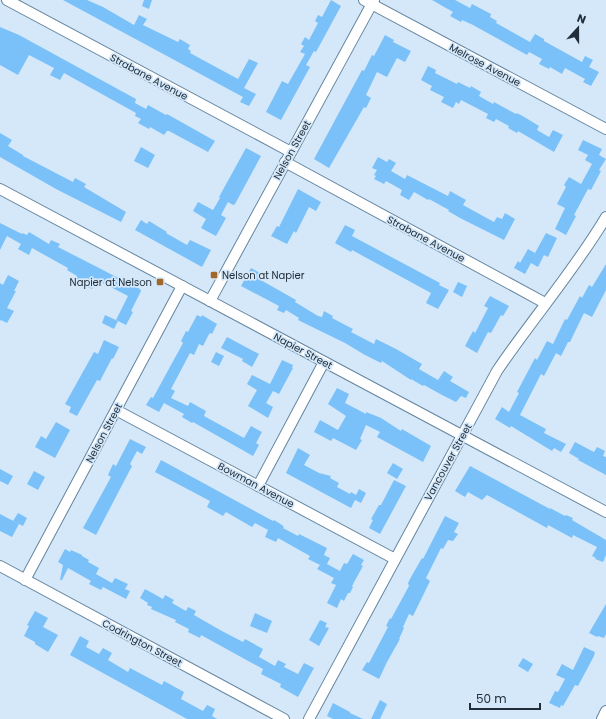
<svg xmlns="http://www.w3.org/2000/svg" width="606" height="719" font-family="Poppins,sans-serif">
	<style>
		.building { fill: #7bc1f9 }
		.lines { fill: none; stroke-linecap: round; stroke-linejoin: round }
		.minor-casing { stroke: #64849e; stroke-width: 12 }
		.minor { stroke: #fff; stroke-width: 10 }
		.poi-dot { fill: #a36829; stroke: #d4e8fa; stroke-width: 1.5 }
		.labels { text-anchor: middle; dominant-baseline: central; stroke-width: 3.5; stroke-linejoin: round; paint-order: stroke }
		.street-label { font-size: 10px; fill: #212e39; stroke: #d4e8fa }
		.poi-label { font-size: 10px; fill: #212e39; stroke: #d4e8fa; text-anchor: start }
	</style>
	<rect width="100%" height="100%" fill="#d4e8fa"/>
	<g class="building">
		<path d="M63,0H87L103,7L134,25L139,15L147,19L143,25L178,42L180,39L190,45L188,49L191,51L190,53L238,79L249,59L258,63L244,88L256,94L249,106L240,102L243,97Z"/>
		<path d="M144,0H152L149,9L142,6Z"/>
		<path d="M331,0L341,6L316,52L314,51L306,65L310,67L281,120L266,112L282,81L288,84L305,54L300,52L304,46L301,44L305,37L309,40L318,23L315,21L318,15L322,17Z"/>
		<path d="M432,0H455L470,8L472,4L491,14L490,17L497,21L496,23L530,42L535,34L544,39V41L582,62L585,56L593,60L589,67L599,72L591,86L583,82L585,79L565,68L562,74L550,67L549,69L539,64L542,59L529,52L527,55L473,25L462,20L461,22L450,16L453,12Z"/>
		<path d="M0,27L19,35L136,99L135,103L146,109L148,105L166,115L167,114L215,141L208,152L169,131H167L164,135L150,127L149,129L138,123L141,119L135,116L136,113L64,73L60,80L50,75L54,68L29,55L18,75L0,65Z"/>
		<path d="M385,35L394,40L393,42L411,51L405,62L397,58L387,77L377,72L366,95L371,98L366,108L364,107L329,168L314,159L362,70L364,71L372,55L374,56Z"/>
		<path d="M428,66L436,70L435,73L457,84L458,82L470,88L471,86L481,92L479,96L493,104L494,102L516,114L517,113L526,118L539,126L537,130L549,137L553,130L563,135L554,152L518,131L517,133L508,128L509,126L496,119L494,122L486,118L488,114L461,100L459,104L456,102L453,108L441,102L444,97L430,90L432,86L421,80Z"/>
		<path d="M0,133L12,140L8,146L23,155V156L73,182L75,178L86,184L84,187L126,212L121,222L56,189L0,157Z"/>
		<path d="M583,140L602,149L599,155L606,159L599,170L601,171L591,190L588,189L574,215L576,216L566,235L555,229L565,208L557,204L566,187L564,185L569,177L581,184L592,164L585,160L588,155L578,150Z"/>
		<path d="M141,147L155,155L148,168L134,161Z"/>
		<path d="M246,148L261,156L235,204L233,205L228,202L221,215L226,218L216,236L201,228L206,219L193,211L198,202L213,210L220,198L219,197Z"/>
		<path d="M378,157L387,162L389,159L396,163L391,171L405,179L407,175L448,196L450,191L466,200L463,205L494,222L497,217L502,219L505,213L515,219L504,240L460,218L448,211L449,210L429,199L428,200L414,192L409,200L400,195L402,190L386,181L384,184L374,179L376,176L374,175L377,170L372,168Z"/>
		<path d="M298,189L321,202L316,211L309,207L296,233L294,231L287,244L271,236L277,226L279,227Z"/>
		<path d="M141,220L147,224L149,221L167,232L166,233L187,245L190,240L211,250L202,267L135,230Z"/>
		<path d="M0,223L22,234V233L27,235L29,232L49,244L51,240L60,244L58,247L140,289L141,291L131,311L133,312L126,325L116,320L128,296L97,280L92,289L75,280L77,276L67,270L68,268L32,248L29,255L18,249L21,244L7,236L0,250Z"/>
		<path d="M345,225L355,230L352,236L440,283L439,285L449,290L438,309L426,303L431,293L352,250L351,252L335,243Z"/>
		<path d="M546,233L557,238L548,257L544,255L538,267L531,263L525,274L514,268L518,261L520,263L528,249L535,253Z"/>
		<path d="M606,264V290L592,317L584,313L570,342H568L561,356L556,353L544,376L541,374L520,415L546,429L544,433L566,444L561,452L554,448L552,451L511,426L510,428L495,419L502,407L509,412L519,393L517,392L535,358L537,360L547,341L553,344L565,319L567,320L580,296L582,298L589,285L592,287Z"/>
		<path d="M251,268L262,274L259,279L296,300L295,302L318,316L322,317L324,311L333,316L332,318L353,329L351,332L374,344L376,339L396,349L422,364L419,369L438,380L444,371L453,377L450,381L469,392L466,398L461,396L456,402L442,395L424,385L423,386L411,379V380L382,361L381,363L365,355L345,343L304,323L298,320L299,318L286,310L284,313L277,310L279,306L241,286Z"/>
		<path d="M8,275L19,281L14,291H16L7,308L14,311L7,323L1,320L0,321V283L3,285Z"/>
		<path d="M458,282L467,286L462,297L453,292Z"/>
		<path d="M490,296L509,306L503,316L501,315L491,333L488,332L477,353L465,346L473,331L475,333L488,308L484,306Z"/>
		<path d="M105,315L118,321L114,329L102,323Z"/>
		<path d="M197,315L201,317L202,315L217,324L212,334L210,333L208,336L203,346L199,344L194,355L190,353L171,389L175,391L171,398L188,406L190,402L206,411L204,416L244,438L251,426L262,432L256,443L259,445L253,456L193,422L192,423L182,417L184,414L164,403L159,412L146,405L151,397L153,398L183,343L181,341L186,331L188,332Z"/>
		<path d="M227,337L259,354L252,367L242,361L243,359L221,348Z"/>
		<path d="M104,340L119,347L113,359L112,358L100,381L97,380L77,416L69,412L71,407L65,404L94,352L98,354Z"/>
		<path d="M216,352L224,356L219,366L211,362Z"/>
		<path d="M282,360L293,365L292,368H293L279,394L273,391L266,403L273,407L268,418L248,406L257,390L247,384L252,375L270,384Z"/>
		<path d="M337,388L349,394L345,403L366,414V412L381,418L401,431L402,429L431,446L423,462L377,437L380,432L366,425L360,439L362,440L356,450L333,438L331,441L314,432L320,420L338,430L346,416L328,404Z"/>
		<path d="M56,422L70,430L55,458L35,447L41,436L46,439Z"/>
		<path d="M130,439L146,447L142,454L137,451L130,464L132,466L96,535L83,528L111,477L108,475L113,464L116,466Z"/>
		<path d="M575,442L594,452L597,447L605,451L603,456L606,457V475L578,460L579,459L569,453Z"/>
		<path d="M298,448L310,455L304,465L319,473L331,476L330,478L339,483L337,487L350,494L351,492L356,495L359,489L366,493L361,503L355,500L351,508L286,473Z"/>
		<path d="M161,460L273,521L274,520L282,525L284,527L283,528L298,536L299,534L327,548L324,555L330,558L327,564L340,571L344,563L347,564L353,554L364,560L361,565L363,566L352,586L353,587L350,593H348L344,601L341,599L337,608L327,603L336,585L331,583L334,578L317,569L320,565L308,559L310,556L278,538L276,542L265,537L268,530L255,523L252,527L226,512L223,516L207,507L210,501L155,472Z"/>
		<path d="M393,463L403,469L397,479L387,473Z"/>
		<path d="M470,466L550,509V508L565,516L566,515L573,518L572,520L606,540V555L603,562L595,559L596,558L592,556L597,547L573,535L572,538L548,525L547,528L487,495L482,500L468,492L465,497L455,491Z"/>
		<path d="M0,469L13,476L8,485L0,481Z"/>
		<path d="M34,471L45,477L38,490L27,484Z"/>
		<path d="M394,480L406,486L380,534L369,528L373,520L371,519L379,505H381Z"/>
		<path d="M18,513L27,518L23,526L13,521Z"/>
		<path d="M0,514L19,524L12,537L0,531Z"/>
		<path d="M445,516L459,523L454,532L458,534L453,541L448,540L443,549L441,548L426,578L430,581L413,616L409,614L403,627L404,628L399,639H400L387,662L379,679L362,670L367,662L369,663L388,627L386,626L390,618L391,619L409,586L408,583L411,577L422,558L423,559Z"/>
		<path d="M65,549L70,552L71,550L82,555V556L89,560L88,562L99,568L96,574L112,583L115,578L128,584L125,589L130,591L126,599L103,587L101,590L89,584L91,581L68,568L62,580H60L63,565L58,562Z"/>
		<path d="M145,589L163,599L165,595L174,600L172,603L186,611L188,607L196,611L194,615L220,630L243,642L245,639L263,649L259,657L275,666L278,660L286,664L284,667L298,674L304,663L314,668L298,697L280,687L281,684L261,674L263,669L201,635L200,638L188,632L189,629L175,622L176,620L151,609L152,607L147,605L148,603L140,598Z"/>
		<path d="M606,604V634L604,638L598,636L597,637L589,633Z"/>
		<path d="M35,611L48,618L43,627L58,635L48,652L35,644V642L24,636L29,626L27,625Z"/>
		<path d="M255,613L272,621L267,633L250,626Z"/>
		<path d="M320,620L327,623L325,627L329,628L319,646L309,640Z"/>
		<path d="M80,636L89,641L86,647L99,654L103,648L112,653L108,660L128,672L130,668L162,685L164,681L184,692L181,699L203,711L207,705L215,709L212,716L217,719H187L70,655Z"/>
		<path d="M584,647L595,652L594,656L578,686L575,685L563,706L561,705L560,708L549,703L555,691L558,692L565,679L556,675L562,664L573,670Z"/>
		<path d="M523,658L533,664L528,672L518,666Z"/>
		<path d="M380,700L387,704L380,719H371Z"/>
		<path d="M333,703L350,712V713L363,719H333L327,716Z"/>
	</g>
	<g class="lines">
		<g class="minor-casing">
			<g id="minor">
				<path d="M7,0L291,152"/>
				<path d="M364,0L606,129"/>
				<path d="M285,162L545,303"/>
				<path d="M0,189L606,512"/>
				<path d="M210,301L374,0"/>
				<path d="M116,410L395,559"/>
				<path d="M258,486L324,362"/>
				<path d="M0,566L284,719"/>
				<path d="M25,580L182,286"/>
				<path d="M309,719L497,371C532,319 574,271 606,217"/>
				<path d="M602,719L606,711"/>
			</g>
		</g>
		<use href="#minor" class="minor"/>
	</g>
	<g class="poi-dot">
		<rect x="210" y="271" width="8" height="8" rx="2"/>
		<rect x="156" y="278" width="8" height="8" rx="2"/>
	</g>
	<g class="labels">
		<g class="street-label">
			<text transform="translate(485 65) rotate(28)">Melrose Avenue</text>
			<text transform="translate(149 77) rotate(28)">Strabane Avenue</text>
			<text transform="translate(292 150) rotate(-61)">Nelson Street</text>
			<text transform="translate(426 239) rotate(28)">Strabane Avenue</text>
			<text transform="translate(303 351) rotate(28)">Napier Street</text>
			<text transform="translate(104 433) rotate(-62)">Nelson Street</text>
			<text transform="translate(448 462) rotate(-61)">Vancouver Street</text>
			<text transform="translate(256 485) rotate(28)">Bowman Avenue</text>
			<text transform="translate(142 643) rotate(28)">Codrington Street</text>
		</g>
		<g class="poi-label">
			<text x="222" y="275">Nelson at Napier</text>
			<text x="152" y="282" text-anchor="end">Napier at Nelson</text>
		</g>
	</g>
	<g transform="translate(578 28) rotate(21)" stroke="#d4e8fa" stroke-width="3" paint-order="stroke">
	<path d="M0-3L7 15L0 10L-7 15Z" fill="#212e39"/>
	<text y="-6" font-size="11" font-weight="bold" text-anchor="middle" fill="#212e39">N</text>
	</g>
	<path d="M470 703v6h70v-6" fill="none" stroke="#212e39" stroke-width="2"/>
	<text x="476" y="703" font-size="12" fill="#212e39" stroke="#d4e8fa" stroke-width="3" paint-order="stroke">50 m</text>
</svg>
